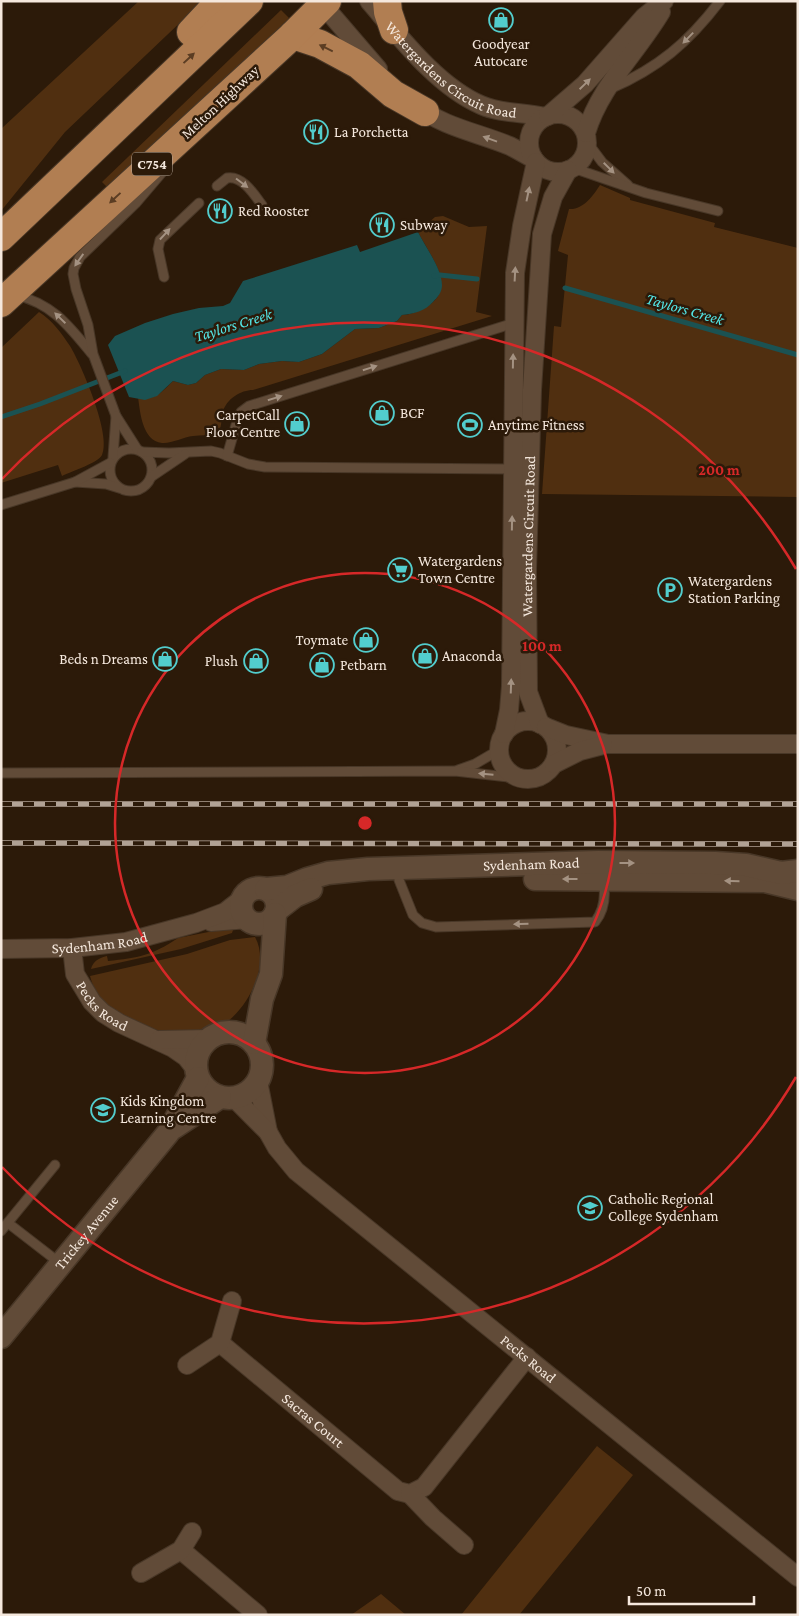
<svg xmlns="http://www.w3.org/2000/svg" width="799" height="1616" font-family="'Crimson Pro',serif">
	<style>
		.green { fill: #502f10 }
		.water { fill: #1b5252 }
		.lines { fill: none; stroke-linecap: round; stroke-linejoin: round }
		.stream { stroke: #1b5252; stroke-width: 5 }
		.service-casing { stroke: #483727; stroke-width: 11 }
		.minor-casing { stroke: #483727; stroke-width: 20 }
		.tertiary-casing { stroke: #483727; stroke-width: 25 }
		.trunk-casing { stroke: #483727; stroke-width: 30 }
		.service { stroke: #614b38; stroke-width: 9 }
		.minor { stroke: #614b38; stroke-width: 18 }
		.tertiary { stroke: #614b38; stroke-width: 22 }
		.trunk { stroke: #b17e52; stroke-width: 28 }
		.rail-casing { stroke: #b1a295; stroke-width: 5.5 }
		.rail { stroke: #2c1a09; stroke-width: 4; stroke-dasharray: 11; stroke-linecap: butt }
		.oneway { fill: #a49282 }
		.oneway2 { fill: #5b3d23 }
		.ring { fill: none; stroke: #d62828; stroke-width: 2.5 }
		.labels { text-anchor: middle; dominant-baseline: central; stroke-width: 5; stroke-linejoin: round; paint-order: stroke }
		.shield { fill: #2c1a09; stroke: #b9aa9d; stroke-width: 1 }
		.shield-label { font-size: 14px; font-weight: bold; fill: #f5e8dd }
		.poi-label { font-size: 15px; fill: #f5e8dd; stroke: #2c1a09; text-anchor: start }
		.street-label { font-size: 15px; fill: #f5e8dd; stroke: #2c1a09 }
		.water-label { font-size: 16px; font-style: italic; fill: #53e7e7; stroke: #2c1a09 }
		.centre { fill: #d62828; stroke: #2c1a09; stroke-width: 2.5 }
		.ring-label { font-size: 15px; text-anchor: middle; font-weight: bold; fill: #d62828; stroke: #2c1a09; stroke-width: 5; stroke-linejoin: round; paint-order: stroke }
	</style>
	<rect width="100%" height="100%" fill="#2c1a09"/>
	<g class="green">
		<path d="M139,1H200L187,16L65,132L1,211V129Z"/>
		<path d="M281,10L289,18L283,29L107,187L102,182Z"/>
		<path d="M600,185L630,198V200L715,223L714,227L798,248V497L542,494L554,326L561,327L568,255L558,251L559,247L569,209C583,210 593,196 600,185Z"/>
		<path d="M443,216L469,227L487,226L476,312L492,316L253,390C241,390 226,399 223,412C221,420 222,428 217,435C209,435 201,435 193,436C183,437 171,444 162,443C142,441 140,411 138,397C154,402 163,391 173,381L188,385L196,383L205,375L221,369L244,370L259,364L282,361L299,362L322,354L355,329L379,328L397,321L402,315C410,315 416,312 424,308C460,290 430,256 418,232L435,217Z"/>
		<path d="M39,312C52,320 62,334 70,346C81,364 112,435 102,455C98,463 72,471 62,476L58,465L1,483V348Z"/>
		<path d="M234,927L232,933L181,949L91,969C93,961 99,958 107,956L108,961C138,958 153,955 178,938Z"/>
		<path d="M255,937C262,949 261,966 257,978C249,1002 231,1026 206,1032C200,1033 192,1031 186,1031C179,1031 171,1032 163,1031C142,1028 113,1014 100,997C95,991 92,984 90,976L187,954L230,940Z"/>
		<path d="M597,1446L633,1475L519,1615H461Z"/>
		<path d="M381,1594L406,1615H351Z"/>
	</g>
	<path class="water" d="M418,232C425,246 442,269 442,285C442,292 438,297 433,302C425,311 414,314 402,315L397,321L379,328L355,329L322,354L299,362L282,361L259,364L244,370L221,369L205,375L196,383L188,385L173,381L157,396L145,400L129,397L108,345L115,336L145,323L173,314L199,308L223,306L230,303L243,281L357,245L360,252Z"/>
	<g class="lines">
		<g class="stream">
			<path d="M434,276L440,275L477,279"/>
			<path d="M565,288L798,355"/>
			<path d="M1,417L40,404L125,371"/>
		</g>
		<g class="service-casing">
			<g id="service">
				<path d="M610,89C658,68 688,43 720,1"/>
				<path d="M587,142L602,162L628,185"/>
				<path d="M573,168L646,193L718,211"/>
				<path d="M217,186L227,178C242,175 254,194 262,205"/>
				<path d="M164,277L158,249L160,240L199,203"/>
				<path d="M16,295C53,304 69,326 92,354"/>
				<circle cx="131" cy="470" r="21"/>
				<path d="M137,449L116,416L93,354L88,325L76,289L73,274L74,268L80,257L136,203L165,169"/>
				<path d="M142,452L169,453L211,451L220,453L248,464L265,467L516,469"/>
				<path d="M227,456L238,418L241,412L249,406L514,323"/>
				<path d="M113,457L116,416"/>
				<path d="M151,477L185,454"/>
				<path d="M75,482L106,484L119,488"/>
				<path d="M1,505L75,482L110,463"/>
				<path d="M458,770L475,764L499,750"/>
				<path d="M1,773L455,771L517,778"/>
				<path d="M399,880L413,915L422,923L436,927L595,922C605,909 606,895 603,880"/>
				<path d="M8,1223L61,1264"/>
				<path d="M1,1231L55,1165"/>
			</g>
		</g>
		<g class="minor-casing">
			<g id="minor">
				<path id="s1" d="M369,1C400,37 437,86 481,105C501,114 524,112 545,117"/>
				<path d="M323,5L378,69"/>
				<path d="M417,106C443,127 479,133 510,146C518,150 526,155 534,159"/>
				<circle cx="558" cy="143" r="29"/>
				<path d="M548,116L585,84L644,17L664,1"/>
				<path d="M586,133C600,86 636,54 661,12"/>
				<circle cx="528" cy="750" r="29"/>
				<path id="s2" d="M540,724L528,692L527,570L532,390L542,234L553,197L568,170"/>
				<path d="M546,727L566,735L608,744H798"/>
				<path d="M504,734L509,710L511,686L515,273L522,226L536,162"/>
				<path d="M554,764L580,751L603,745"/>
				<path d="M211,922L248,919"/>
				<path id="s3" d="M72,948L75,974L92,1002L103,1013L119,1023L173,1048L186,1057L197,1071"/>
				<path id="s4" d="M1,949L72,948L126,942L196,923L225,912L243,898"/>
				<path d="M159,1040L209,1039"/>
				<path d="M258,1081L268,1132"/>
				<path id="s5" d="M234,1098L268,1132L277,1148L296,1171L798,1577"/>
				<path id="s6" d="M220,1343L398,1491L410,1494L424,1487L527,1357"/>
				<path d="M187,1365L220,1343L232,1301"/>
				<path d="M410,1494L433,1518L464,1545"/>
				<path d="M181,1550L258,1615"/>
				<path d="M141,1573L181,1550L192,1532"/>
			</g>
		</g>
		<g class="tertiary-casing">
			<g id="tertiary">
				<path d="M535,879L765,881L798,889"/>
				<circle cx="259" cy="906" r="18"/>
				<path id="s7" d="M266,889L287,887L307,879L328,873L368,869L598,862L715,863L746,865L781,873L798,871"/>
				<path d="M277,910L295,896L311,889"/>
				<circle cx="229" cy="1065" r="33"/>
				<path d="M254,1043L262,999L271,974L275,914"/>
				<path d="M173,1128L220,1097"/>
				<path id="s8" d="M1,1337L168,1133L198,1078"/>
			</g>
		</g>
		<g class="trunk-casing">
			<g id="trunk">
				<path d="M387,1L388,12L394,30"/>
				<path d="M191,32L220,1"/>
				<path d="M293,35L320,44L359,65L393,94L425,112"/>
				<path d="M1,237L249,1"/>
				<path d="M1,303L293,35L327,1"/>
			</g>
		</g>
		<use href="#service" class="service"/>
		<use href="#minor" class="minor"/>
		<use href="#tertiary" class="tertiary"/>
		<use href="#trunk" class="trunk"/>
		<g class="rail-casing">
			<g id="rail">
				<path d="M1,804H798"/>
				<path d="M1,843L798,844"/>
			</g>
		</g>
		<use href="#rail" class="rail"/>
	</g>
	<defs><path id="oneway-solid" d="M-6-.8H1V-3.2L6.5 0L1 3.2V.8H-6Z" transform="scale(1.25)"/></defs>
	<g class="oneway">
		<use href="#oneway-solid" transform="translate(688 38) rotate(134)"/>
		<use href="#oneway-solid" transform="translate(585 84) rotate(-44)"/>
		<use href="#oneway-solid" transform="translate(490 139) rotate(-160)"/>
		<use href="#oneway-solid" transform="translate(609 168) rotate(45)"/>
		<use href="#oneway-solid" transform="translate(242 183) rotate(37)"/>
		<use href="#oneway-solid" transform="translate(528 194) rotate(-78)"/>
		<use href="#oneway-solid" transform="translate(165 234) rotate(-47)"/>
		<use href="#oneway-solid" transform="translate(79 260) rotate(125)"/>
		<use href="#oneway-solid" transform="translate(515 274) rotate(-87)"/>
		<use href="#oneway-solid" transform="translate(60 318) rotate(-136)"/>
		<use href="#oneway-solid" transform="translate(513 361) rotate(-89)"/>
		<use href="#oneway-solid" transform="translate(370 368) rotate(-17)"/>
		<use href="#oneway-solid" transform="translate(275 398) rotate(-17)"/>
		<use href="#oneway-solid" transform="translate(512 523) rotate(-89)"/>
		<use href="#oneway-solid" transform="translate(511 686) rotate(-88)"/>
		<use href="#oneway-solid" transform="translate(486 774) rotate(-175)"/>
		<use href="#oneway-solid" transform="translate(627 863)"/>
		<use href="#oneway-solid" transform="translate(570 879) rotate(-180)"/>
		<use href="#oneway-solid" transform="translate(732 881) rotate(-179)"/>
		<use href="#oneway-solid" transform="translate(521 924) rotate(178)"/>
	</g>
	<g class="oneway2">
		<use href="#oneway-solid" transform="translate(326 48) rotate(-154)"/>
		<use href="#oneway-solid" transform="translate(189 58) rotate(-43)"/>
		<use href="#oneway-solid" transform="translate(115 198) rotate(137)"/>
	</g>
	<g class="ring">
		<circle cx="365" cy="823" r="250"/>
		<path d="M796 1077A500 500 0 0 1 2 1167M2 479A500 500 0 0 1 796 569"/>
	</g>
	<defs>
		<g id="shop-ring" transform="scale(1.25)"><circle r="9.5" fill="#2c1a09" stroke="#52cdcd" stroke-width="1.5"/><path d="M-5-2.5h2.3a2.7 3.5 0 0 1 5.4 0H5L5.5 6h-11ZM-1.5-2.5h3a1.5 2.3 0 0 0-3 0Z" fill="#52cdcd"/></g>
		<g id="restaurant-ring" transform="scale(1.25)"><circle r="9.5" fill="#2c1a09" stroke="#52cdcd" stroke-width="1.5"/><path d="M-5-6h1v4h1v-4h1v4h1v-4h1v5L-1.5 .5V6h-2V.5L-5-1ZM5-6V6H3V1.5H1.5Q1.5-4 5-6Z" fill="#52cdcd"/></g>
		<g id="stadium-ring" transform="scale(1.25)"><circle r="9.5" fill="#2c1a09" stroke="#52cdcd" stroke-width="1.5"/><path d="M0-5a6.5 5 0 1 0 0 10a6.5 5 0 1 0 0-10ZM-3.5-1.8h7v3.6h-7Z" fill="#52cdcd"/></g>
		<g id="supermarket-ring" transform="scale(1.25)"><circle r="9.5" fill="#2c1a09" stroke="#52cdcd" stroke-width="1.5"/><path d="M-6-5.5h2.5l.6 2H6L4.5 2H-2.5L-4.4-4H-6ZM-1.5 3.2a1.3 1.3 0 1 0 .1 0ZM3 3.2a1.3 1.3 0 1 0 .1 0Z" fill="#52cdcd"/></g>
		<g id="parking-ring" transform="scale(1.25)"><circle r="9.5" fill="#2c1a09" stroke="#52cdcd" stroke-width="1.5"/><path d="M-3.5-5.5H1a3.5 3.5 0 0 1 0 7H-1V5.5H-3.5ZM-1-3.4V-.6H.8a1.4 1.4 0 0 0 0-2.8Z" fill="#52cdcd"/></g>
		<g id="school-ring" transform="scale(1.25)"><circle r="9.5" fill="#2c1a09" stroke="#52cdcd" stroke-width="1.5"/><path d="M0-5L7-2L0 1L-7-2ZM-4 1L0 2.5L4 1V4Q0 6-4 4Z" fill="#52cdcd"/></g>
	</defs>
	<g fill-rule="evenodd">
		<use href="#shop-ring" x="501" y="20"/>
		<use href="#restaurant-ring" x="316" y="132"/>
		<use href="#restaurant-ring" x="220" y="211"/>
		<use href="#restaurant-ring" x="382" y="225"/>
		<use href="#shop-ring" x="382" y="413"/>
		<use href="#shop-ring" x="297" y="424"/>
		<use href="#stadium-ring" x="470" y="425"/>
		<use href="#supermarket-ring" x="400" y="570"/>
		<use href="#parking-ring" x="670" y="590"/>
		<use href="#shop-ring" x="366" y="640"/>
		<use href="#shop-ring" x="425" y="656"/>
		<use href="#shop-ring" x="165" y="659"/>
		<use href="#shop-ring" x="256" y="661"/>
		<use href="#shop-ring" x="322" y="665"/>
		<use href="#school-ring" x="103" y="1110"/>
		<use href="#school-ring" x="590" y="1208"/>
	</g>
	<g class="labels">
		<rect class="shield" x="132" y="152.5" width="40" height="23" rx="4"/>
		<g class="shield-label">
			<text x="152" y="164">C754</text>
		</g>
		<g class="poi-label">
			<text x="501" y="44" text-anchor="middle">Goodyear<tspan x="501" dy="17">Autocare</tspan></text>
			<text x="334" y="132">La Porchetta</text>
			<text x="238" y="211">Red Rooster</text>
			<text x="400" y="225">Subway</text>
			<text x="400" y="413">BCF</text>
			<text x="280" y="415" text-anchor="end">CarpetCall<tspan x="280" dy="17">Floor Centre</tspan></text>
			<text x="488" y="425">Anytime Fitness</text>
			<text x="418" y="561">Watergardens<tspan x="418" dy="17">Town Centre</tspan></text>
			<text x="688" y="581">Watergardens<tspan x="688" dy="17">Station Parking</tspan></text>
			<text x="348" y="640" text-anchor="end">Toymate</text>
			<text x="442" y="656">Anaconda</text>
			<text x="148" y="659" text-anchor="end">Beds n Dreams</text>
			<text x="238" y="661" text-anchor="end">Plush</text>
			<text x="340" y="665">Petbarn</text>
			<text x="120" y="1101">Kids Kingdom<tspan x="120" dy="17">Learning Centre</tspan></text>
			<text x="608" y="1199">Catholic Regional<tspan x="608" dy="17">College Sydenham</tspan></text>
		</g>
		<g class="street-label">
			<text stroke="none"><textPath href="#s1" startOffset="110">Watergardens Circuit Road</textPath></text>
			<text transform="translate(220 102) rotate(-43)">Melton Highway</text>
			<text stroke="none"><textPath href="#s2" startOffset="190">Watergardens Circuit Road</textPath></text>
			<text stroke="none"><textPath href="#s7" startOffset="268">Sydenham Road</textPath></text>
			<text stroke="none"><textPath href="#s4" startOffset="99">Sydenham Road</textPath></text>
			<text stroke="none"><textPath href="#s3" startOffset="69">Pecks Road</textPath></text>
			<text stroke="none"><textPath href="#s8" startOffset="135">Trickey Avenue</textPath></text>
			<text stroke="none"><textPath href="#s5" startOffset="395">Pecks Road</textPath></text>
			<text stroke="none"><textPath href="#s6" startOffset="121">Sacras Court</textPath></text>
		</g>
		<g class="water-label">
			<text transform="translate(685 309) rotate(16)">Taylors Creek</text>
			<text transform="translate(233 325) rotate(-17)">Taylors Creek</text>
		</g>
	</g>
	<circle cx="365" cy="823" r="8" class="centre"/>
	<g class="ring-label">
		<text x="719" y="475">200 m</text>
		<text x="542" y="651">100 m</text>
	</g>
	<rect width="799" height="1616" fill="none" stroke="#f5e8dd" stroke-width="5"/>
	<path d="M629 1596v8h125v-8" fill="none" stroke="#f5e8dd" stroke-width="2.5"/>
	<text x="636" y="1596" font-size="15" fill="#f5e8dd" stroke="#2c1a09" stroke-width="4" paint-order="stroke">50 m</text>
</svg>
